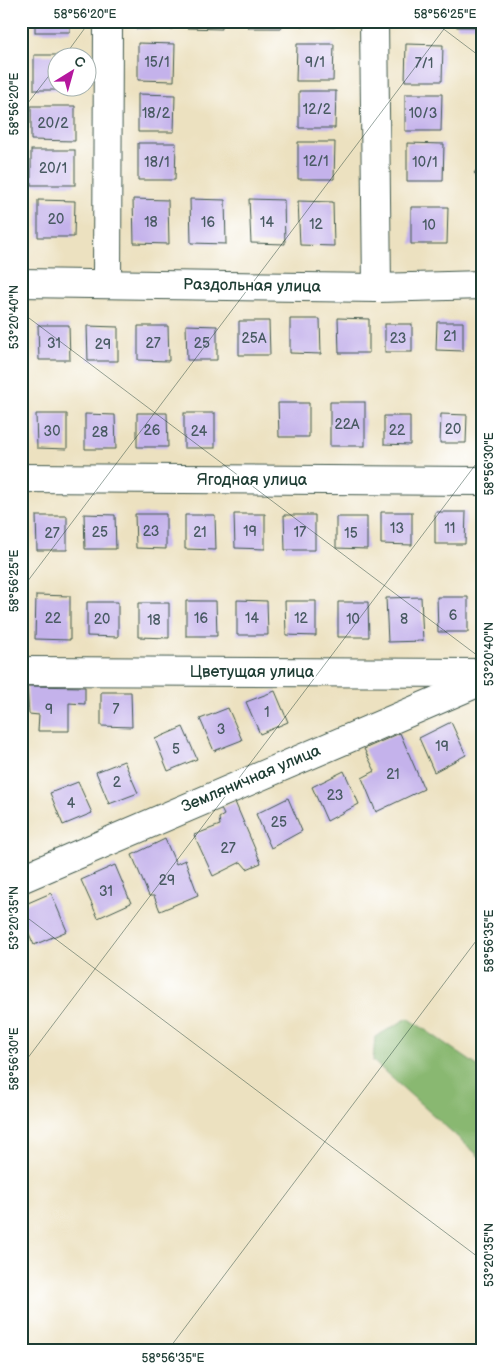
<svg xmlns="http://www.w3.org/2000/svg" width="503" height="1371" font-family="'Balsamiq Sans',sans-serif">
	<style>
		.forest { fill: #89b871; stroke: #547a52 }
		.building { fill: #c4b2eb }
		.lines { fill: none; stroke-linecap: round; stroke-linejoin: round }
		.minor-casing { stroke: #3e5649; stroke-width: 30 }
		.minor { stroke: #fff; stroke-width: 28 }
		.ticks { fill: none; stroke: #1f3d34; stroke-width: 1; stroke-opacity: 0.45 }
		.labels { text-anchor: middle; dominant-baseline: central; stroke-width: 4; stroke-linejoin: round; paint-order: stroke }
		.number-label { font-size: 14px; fill: #485a62 }
		.street-label { font-size: 16px; fill: #1f3d34; stroke: #fff }
		.neatline { fill: none; stroke: #1f3d34; stroke-width: 2 }
		.ticks-label { font-size: 12px; text-anchor: middle; fill: #1f3d34 }
	</style>
	<rect width="100%" height="100%" fill="#fff"/>
	<filter id="ink" filterUnits="userSpaceOnUse"><feTurbulence type="fractalNoise" baseFrequency=".02" numOctaves="2"/><feDisplacementMap in="SourceGraphic" scale="10" xChannelSelector="R" yChannelSelector="G"/><feConvolveMatrix kernelMatrix="1 2 1 2 8 2 1 2 1" color-interpolation-filters="sRGB"/></filter>
	<filter id="wash" filterUnits="userSpaceOnUse"><feTurbulence type="fractalNoise" baseFrequency=".0096" numOctaves="4" result="noise"/><feDisplacementMap in="SourceGraphic" scale="20" xChannelSelector="R" yChannelSelector="G"/><feGaussianBlur stdDeviation="1.12" result="paint"/><feColorMatrix in="noise" values="0 0 0 0 0 0 0 0 0 0 0 0 0 0 0 0 0 1.4 0 .05"/><feComposite in="paint" operator="in"/></filter>
	<g filter="url(#wash)">
		<rect width="100%" height="100%" fill="#ece1c0"/>
		<path class="forest" d="M408,1018L482,1069V1159L373,1061L375,1037Z"/>
		<g id="blocks">
			<g class="building">
				<rect x="35" y="21" width="35" height="11"/>
				<rect x="137" y="21" width="35" height="8"/>
				<path d="M187,21H222V29L187,28Z"/>
				<path d="M247,21H282V28H248Z"/>
				<path d="M300,21H335V27L301,26Z"/>
				<rect x="406" y="21" width="35" height="5"/>
				<rect x="457" y="21" width="25" height="6"/>
				<path d="M138,43L175,44L174,81L138,80Z"/>
				<path d="M297,44H334L333,81H296Z"/>
				<path d="M406,44L443,45L442,81H405Z"/>
				<path d="M34,55H78V58H58V88H78V90H34Z"/>
				<path d="M299,91H336L335,128H299Z"/>
				<path d="M138,94L175,95L174,132H138Z"/>
				<path d="M405,94H442L441,131H405Z"/>
				<path d="M31,106H75V141L31,140Z"/>
				<path d="M298,142H335L334,179H298Z"/>
				<path d="M138,143H176L175,180H138Z"/>
				<path d="M407,143L444,144L443,181H407Z"/>
				<rect x="31" y="150" width="44" height="35"/>
				<path d="M482,163V180L474,173Z"/>
				<path d="M133,199L168,200L169,244L134,243Z"/>
				<path d="M190,199L225,200L226,244L191,243Z"/>
				<path d="M249,199L284,200L285,244L251,243Z"/>
				<path d="M38,200L75,201L74,237H38Z"/>
				<path d="M298,201L333,202L334,246L300,245Z"/>
				<path d="M411,207H448L447,244H411Z"/>
				<path d="M338,318L369,319V353H339Z"/>
				<path d="M290,319H320L321,354L290,353Z"/>
				<path d="M239,321H269L270,355H239Z"/>
				<path d="M437,322H463V351L436,350Z"/>
				<rect x="385" y="324" width="27" height="28"/>
				<path d="M38,325H69L70,360H39Z"/>
				<path d="M186,325L217,326V360H187Z"/>
				<path d="M87,326L118,327V361H88Z"/>
				<path d="M138,326H168L169,361L138,360Z"/>
				<rect x="330" y="402" width="35" height="44"/>
				<path d="M278,403H309V437H279Z"/>
				<path d="M137,413H167L168,447H137Z"/>
				<rect x="184" y="413" width="31" height="35"/>
				<path d="M36,414H67V449L37,448Z"/>
				<path d="M85,414L115,415L116,449H85Z"/>
				<path d="M441,414L467,415L466,443H440Z"/>
				<path d="M384,416H410V445L384,444Z"/>
				<path d="M381,512H412V545L381,544Z"/>
				<path d="M435,512H466L465,544H435Z"/>
				<path d="M84,514L115,515L116,549H85Z"/>
				<path d="M135,514H166V549L136,548Z"/>
				<path d="M234,514H265V549L235,548Z"/>
				<path d="M185,515H215L216,550L185,549Z"/>
				<path d="M284,515H315V550H285Z"/>
				<path d="M36,516H67V550H37Z"/>
				<path d="M336,517H367V549L336,548Z"/>
				<path d="M36,595L70,596V640L35,639Z"/>
				<path d="M421,597L423,641L388,642L386,598Z"/>
				<path d="M437,597H468V632H438Z"/>
				<path d="M237,600L267,601L268,635H237Z"/>
				<path d="M186,601H216L217,636H186Z"/>
				<path d="M285,601H316V636L286,635Z"/>
				<path d="M87,602H118V637L87,636Z"/>
				<path d="M338,602H368L369,637H338Z"/>
				<path d="M138,603H169V638L138,637Z"/>
				<path d="M27,686L85,687V704L69,703V731H38L39,715L29,714Z"/>
				<path d="M275,691L288,722L260,734L246,702Z"/>
				<path d="M101,692H131L132,727L101,726Z"/>
				<path d="M228,708L242,740L214,751L200,719Z"/>
				<path d="M451,722L466,755L434,772L419,738Z"/>
				<path d="M183,727L197,759L168,771L155,739Z"/>
				<path d="M400,733L424,789L376,812L362,778L375,771L364,749Z"/>
				<path d="M124,761L138,793L109,804L96,772Z"/>
				<path d="M344,771L359,804L327,821L312,787Z"/>
				<path d="M78,782L92,813L63,825L50,793Z"/>
				<path d="M288,798L302,831L271,848L256,814Z"/>
				<path d="M235,802L261,863L247,869L241,862L213,876L194,835L220,825L219,818L224,815L221,809Z"/>
				<path d="M165,839L176,864L185,860L198,895L160,911L154,896H149L132,855Z"/>
				<path d="M115,865L131,903L98,918L81,880Z"/>
				<path d="M51,893L67,931L34,945L21,916V906Z"/>
			</g>
		</g>
	</g>
	<g filter="url(#ink)">
		<use href="#blocks" fill-opacity="0" stroke="#3e5649" stroke-width="1"/>
		<g class="lines">
			<g class="minor-casing">
				<g id="minor">
					<path d="M374,21L377,288"/>
					<path d="M21,283L377,288L482,285"/>
					<path d="M107,283L108,21"/>
					<path d="M21,478L482,481"/>
					<path d="M21,671L482,673"/>
					<path d="M21,879L482,681"/>
				</g>
			</g>
			<use href="#minor" class="minor"/>
		</g>
	</g>
	<path class="ticks" d="M433,21L482,58M63,58L90,21M21,112L58,64M21,312L482,659M21,590L450,21M21,913L482,1260M21,1067L482,456M168,1350L482,933"/>
	<g class="labels">
		<g class="number-label">
			<text x="157" y="62">15/1</text>
			<text x="315" y="62">9/1</text>
			<text x="424" y="63">7/1</text>
			<text x="317" y="109">12/2</text>
			<text x="156" y="113">18/2</text>
			<text x="423" y="113">10/3</text>
			<text x="53" y="123">20/2</text>
			<text x="316" y="161">12/1</text>
			<text x="157" y="162">18/1</text>
			<text x="425" y="162">10/1</text>
			<text x="53" y="168">20/1</text>
			<text x="56" y="219">20</text>
			<text x="151" y="222">18</text>
			<text x="208" y="222">16</text>
			<text x="267" y="222">14</text>
			<text x="316" y="224">12</text>
			<text x="429" y="225">10</text>
			<text x="450" y="336">21</text>
			<text x="254" y="338">25А</text>
			<text x="398" y="338">23</text>
			<text x="54" y="343">31</text>
			<text x="153" y="343">27</text>
			<text x="202" y="343">25</text>
			<text x="103" y="344">29</text>
			<text x="347" y="424">22А</text>
			<text x="453" y="429">20</text>
			<text x="152" y="430">26</text>
			<text x="397" y="430">22</text>
			<text x="52" y="431">30</text>
			<text x="199" y="431">24</text>
			<text x="100" y="432">28</text>
			<text x="397" y="528">13</text>
			<text x="450" y="528">11</text>
			<text x="151" y="531">23</text>
			<text x="250" y="531">19</text>
			<text x="100" y="532">25</text>
			<text x="200" y="532">21</text>
			<text x="300" y="532">17</text>
			<text x="52" y="533">27</text>
			<text x="351" y="533">15</text>
			<text x="453" y="615">6</text>
			<text x="53" y="618">22</text>
			<text x="201" y="618">16</text>
			<text x="252" y="618">14</text>
			<text x="301" y="618">12</text>
			<text x="102" y="619">20</text>
			<text x="353" y="619">10</text>
			<text x="404" y="619">8</text>
			<text x="154" y="620">18</text>
			<text x="49" y="709">9</text>
			<text x="116" y="709">7</text>
			<text x="267" y="712">1</text>
			<text x="221" y="729">3</text>
			<text x="442" y="746">19</text>
			<text x="176" y="749">5</text>
			<text x="393" y="774">21</text>
			<text x="117" y="782">2</text>
			<text x="335" y="795">23</text>
			<text x="71" y="803">4</text>
			<text x="279" y="822">25</text>
			<text x="228" y="848">27</text>
			<text x="167" y="880">29</text>
			<text x="106" y="891">31</text>
		</g>
		<g class="street-label">
			<text transform="translate(252 286) rotate(1)">Раздольная улица</text>
			<text x="252" y="480">Ягодная улица</text>
			<text x="252" y="672">Цветущая улица</text>
			<text transform="translate(251 779) rotate(-23)">Земляничная улица</text>
		</g>
	</g>
	<rect width="503" height="1371" fill="none" stroke="#fff" stroke-width="55"/>
	<g transform="translate(72 72) rotate(37)"><circle r="24" fill="#ffffff" stroke="#a5b1ae"/>
	<path d="M0-4L9 19L0 12L-9 19Z" fill="#b5179e"/>
	<text y="-8" font-size="14" font-weight="bold" text-anchor="middle" fill="#1f3d34">С</text>
	</g>
	<rect x="28" y="28" width="448" height="1316" class="neatline"/>
	<g class="ticks-label">
		<text x="85" y="18">58°56'20"E</text>
		<text x="445" y="18">58°56'25"E</text>
		<text transform="translate(14 104) rotate(-90)" y="4">58°56'20"E</text>
		<text transform="translate(14 317) rotate(-90)" y="4">53°20'40"N</text>
		<text transform="translate(489 464) rotate(-90)" y="4">58°56'30"E</text>
		<text transform="translate(14 581) rotate(-90)" y="4">58°56'25"E</text>
		<text transform="translate(489 654) rotate(-90)" y="4">53°20'40"N</text>
		<text transform="translate(14 918) rotate(-90)" y="4">53°20'35"N</text>
		<text transform="translate(489 941) rotate(-90)" y="4">58°56'35"E</text>
		<text transform="translate(14 1059) rotate(-90)" y="4">58°56'30"E</text>
		<text transform="translate(489 1255) rotate(-90)" y="4">53°20'35"N</text>
		<text x="173" y="1362">58°56'35"E</text>
	</g>
</svg>
